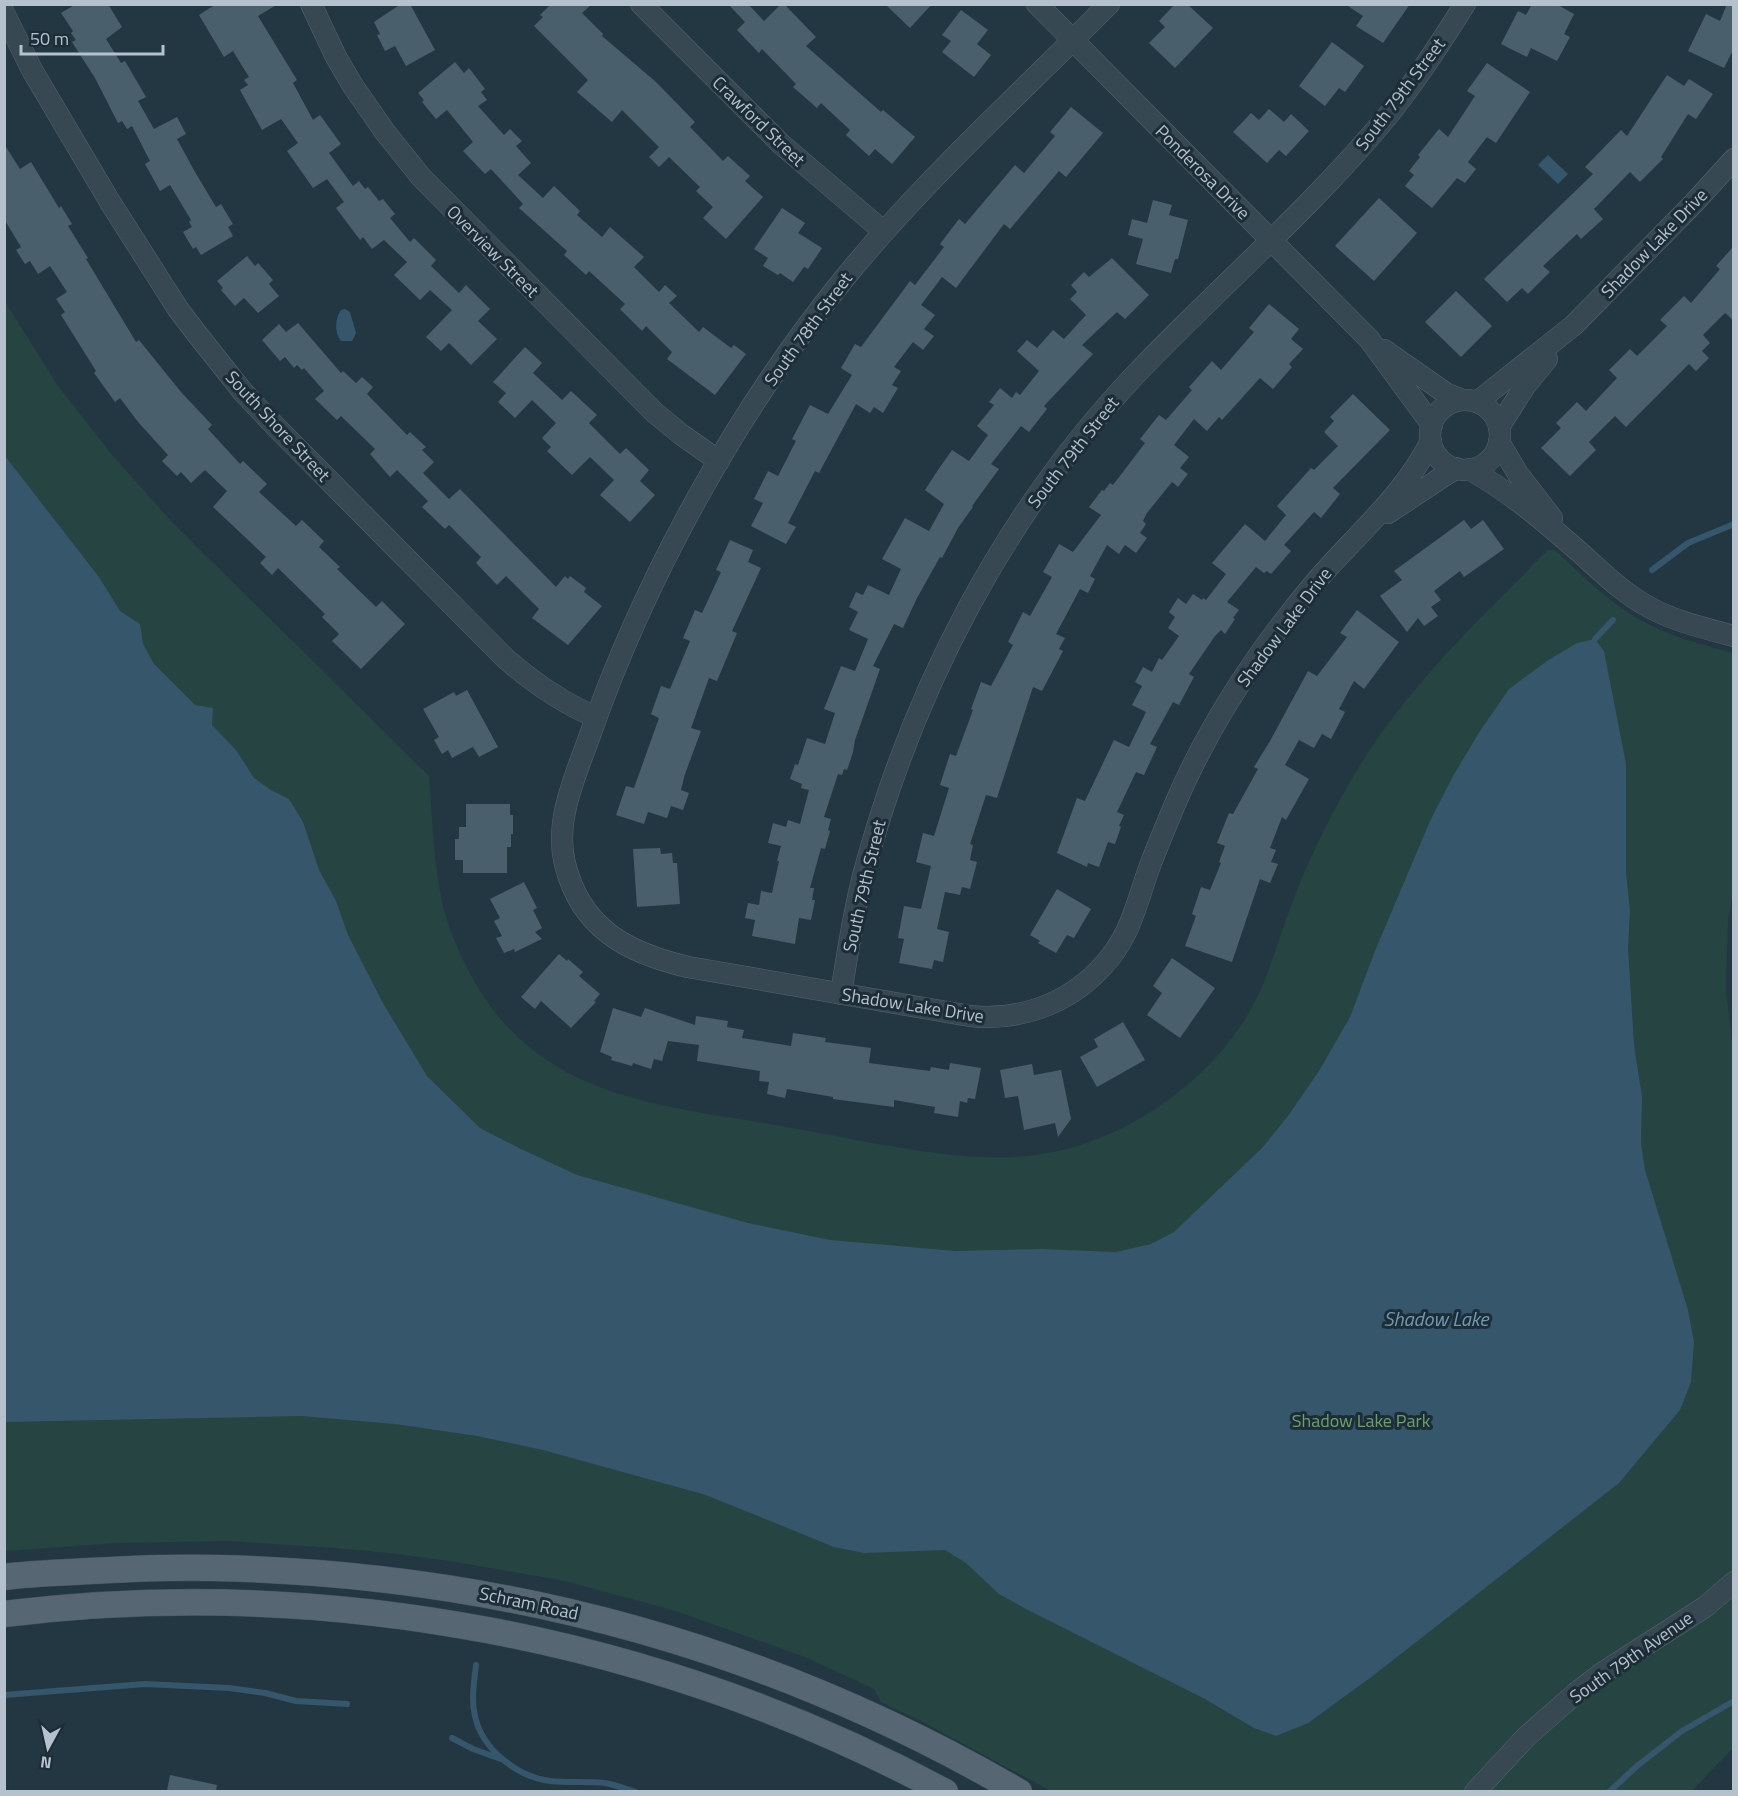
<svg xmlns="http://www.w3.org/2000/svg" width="1738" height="1796" font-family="'Titillium Web',sans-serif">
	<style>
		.green { fill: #254442 }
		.water { fill: #36566c }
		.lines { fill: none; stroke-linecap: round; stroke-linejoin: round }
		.stream { stroke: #36566c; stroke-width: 6 }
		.building { fill: #495f6c }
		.minor-casing { stroke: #566570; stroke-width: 22 }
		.major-casing { stroke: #45545f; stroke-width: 27 }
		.minor { stroke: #384853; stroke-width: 21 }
		.major { stroke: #566773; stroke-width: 26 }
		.labels { text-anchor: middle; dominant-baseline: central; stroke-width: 6; stroke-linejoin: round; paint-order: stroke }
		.street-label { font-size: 18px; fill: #b5c2cd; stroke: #1d2d38 }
		.park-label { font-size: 18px; fill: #6aa06c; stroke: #1d2d38 }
		.water-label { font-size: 20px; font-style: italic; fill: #7299b3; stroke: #1d2d38 }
	</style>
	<rect width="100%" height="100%" fill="#233743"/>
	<path class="green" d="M4,300L58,386L113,456L170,520L429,776C432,814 433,854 440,891C447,935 475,991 505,1024C529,1050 559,1071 592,1084C653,1109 722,1115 786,1127C865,1140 970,1168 1048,1153C1103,1143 1152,1116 1194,1079C1222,1055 1247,1021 1262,987C1273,961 1280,934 1290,909C1306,865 1326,823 1350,782C1401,692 1476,623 1548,550H1555C1581,575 1607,600 1637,618C1666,636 1701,644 1733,653L1734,888L1728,920L1726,988L1734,1060V1747L1691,1792L1051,1791L921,1721L881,1702L874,1689L805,1657L676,1611L565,1581L450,1561L389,1553L334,1548L229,1541L117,1543L5,1551Z"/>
	<g class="water">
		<path d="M1548,155L1568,174L1558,184L1538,165Z"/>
		<path d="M345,309L350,312L356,333L352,341H341C334,333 335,318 341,310Z"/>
		<path d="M5,456L99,577L120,611L140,624L143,644L154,664L195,705L213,708L212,725L236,750L254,778L271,790L289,799L303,822L319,870L336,901L348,935L384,1005L427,1076L480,1128L519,1148L577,1175L748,1223L830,1240L955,1251L1041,1249L1116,1252L1151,1244L1174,1232L1263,1147L1288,1116L1319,1071L1350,1017L1375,951L1430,821L1453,776L1480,731L1509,689L1547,661L1577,643L1595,639L1604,651L1626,764V872L1630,911L1628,948L1634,1045L1642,1097L1641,1143L1645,1170L1688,1310L1694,1342L1691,1382L1680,1410L1619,1483L1374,1675L1308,1723L1276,1736L1254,1728L1205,1699L1026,1609L999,1594L966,1563L945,1550L864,1553L834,1547L706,1495L543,1450L477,1436L395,1424L301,1416L5,1422Z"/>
	</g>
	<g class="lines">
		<g class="stream">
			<path d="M1652,570L1688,543L1734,524"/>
			<path d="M1595,639L1613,620"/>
			<path d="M476,1665C474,1682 471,1700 475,1716C482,1749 517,1777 550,1781C568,1783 587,1781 605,1783C616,1785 626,1789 636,1792"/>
			<path d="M4,1695L145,1684L229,1688L265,1693L296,1701L347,1704"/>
			<path d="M452,1738L473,1749L501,1759"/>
			<path d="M1609,1792L1637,1766L1682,1731L1734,1701"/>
		</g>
	</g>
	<g class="building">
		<path d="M76,4H108L122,27L106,39L121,63L125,61L146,97L138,101L154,129L177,117L186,134L177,139L195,172L216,207L221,204L233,224L228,227L233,236L201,255L196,247L193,249L183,232L192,227L189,222L191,220L170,185L160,191L145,164L150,161L132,126L127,129L122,121L118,123L95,78L72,42L76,40L71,33L73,31L61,13Z"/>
		<path d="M216,4H278L258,16L297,80L293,83L313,120L320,115L341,144L329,153L353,186L359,181L365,189L368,187L379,201L383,199L395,214L390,218L410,242L414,238L436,260L431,266L459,293L466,285L490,309L478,321L497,339L471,365L449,343L441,351L426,337L452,310L430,290L420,300L394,275L407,262L384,240L372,249L363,237L360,240L336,208L344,202L327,179L313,188L287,151L298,143L281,119L262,130L240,90L248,85L244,80L249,77L233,51L224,57L199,15Z"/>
		<path d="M401,4H410L435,50L406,66L395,46L385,51L377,35L380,34L374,22Z"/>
		<path d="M551,4H592L582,13L603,34L602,36L656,82L695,122L690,127L723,161L728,156L750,176L745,181L763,197L726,239L703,218L713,207L696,191L700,187L669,157L659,167L649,157L659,147L622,110L612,122L577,92L588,80L534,26L543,17L540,15Z"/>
		<path d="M728,4H748L764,21L781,4H784L816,37L806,46L881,112L883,110L915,137L892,164L875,149L869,156L846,135L850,130L821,103L817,108L793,87L796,84L762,49L759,53L737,30L745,22Z"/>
		<path d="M885,4H932L910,28Z"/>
		<path d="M1175,4H1187L1213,28L1175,68L1149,43L1165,27L1159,21Z"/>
		<path d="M1345,4H1410L1383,43L1356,26L1363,16Z"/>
		<path d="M1532,4H1556L1574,14L1564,34L1570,37L1557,61L1531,48L1527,57L1501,44L1518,11L1526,15Z"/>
		<path d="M1727,4H1734V48L1724,68L1688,51L1706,14L1720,21Z"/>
		<path d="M961,10L988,30L977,44L991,55L974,77L942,52L951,41L942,35Z"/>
		<path d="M1332,42L1364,66L1345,92L1339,88L1325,106L1299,86Z"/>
		<path d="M455,62L464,73L469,68L485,89L481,92L487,100L478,106L504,135L510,129L522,141L516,146L531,163L518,175L543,198L554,186L580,211L577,215L602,237L610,227L644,257L634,267L659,292L665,285L677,296L669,303L699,332L703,327L731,348L734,345L746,354L715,395L667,359L672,352L646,326L642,331L620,309L625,304L589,271L586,275L564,255L567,251L519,208L523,204L491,169L485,174L463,151L473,142L447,110L436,119L422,102L424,100L418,93Z"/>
		<path d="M1487,63L1530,92L1496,143L1487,137L1468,162L1476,169L1465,183L1457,178L1432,208L1405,186L1414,175L1409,171L1420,157L1418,155L1439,129L1448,137L1475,96L1467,91Z"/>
		<path d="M1667,75L1684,86L1689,79L1713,94L1696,119L1688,114L1661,157L1663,159L1640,182L1630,172L1594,209L1603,219L1581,239L1577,234L1543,266L1550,272L1528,294L1522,288L1507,302L1484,279L1593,174L1585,167L1621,130L1627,136Z"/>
		<path d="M1071,107L1103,133L1066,177L1059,171L1010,229L1004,224L956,288L942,277L921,305L935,315L924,329L934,336L923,350L913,342L894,367L901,371L892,385L898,388L883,413L874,407L870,413L856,404L819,473L815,471L788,523L796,527L786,544L751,526L763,503L754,499L768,471L778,476L796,441L792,439L810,405L828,414L852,375L841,368L855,344L861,347L910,281L915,285L944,247L940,244L959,219L965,224L1015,165L1024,173L1055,136L1050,132Z"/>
		<path d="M1269,109L1284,122L1291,114L1309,131L1286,156L1279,150L1267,163L1233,132L1251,113L1259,120Z"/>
		<path d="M4,144L20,169L31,162L59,208L61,206L72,224L68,226L88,258L86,259L136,342L139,340L181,392L212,425L208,429L240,464L243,461L267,484L259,492L296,526L302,520L324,541L319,547L340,567L337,569L376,607L382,601L405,624L361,669L332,641L339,634L322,617L325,614L278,568L272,575L260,563L266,557L213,507L227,491L205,470L191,483L181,472L177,476L162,461L168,455L138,422L120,398L115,402L94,373L96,371L61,315L65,312L56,299L67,292L50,266L38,274L30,261L25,264L16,250L21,247L4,219Z"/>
		<path d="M1379,198L1417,233L1374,281L1335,246Z"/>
		<path d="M1153,200L1172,205L1169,215L1188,220L1178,259H1175L1171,273L1136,264L1143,239L1128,235L1132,219L1147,223Z"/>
		<path d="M782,208L805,223L798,233L822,248L808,269L804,267L793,282L780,273L778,275L763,266L768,258L754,249Z"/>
		<path d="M1734,246V321L1725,313L1703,335L1710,343L1702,351L1709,358L1696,371L1689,364L1626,427L1615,416L1589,442L1596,450L1570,476L1541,448L1561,428L1556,423L1577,402L1586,411L1617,378L1609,370L1630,349L1637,356L1667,326L1660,320L1684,296L1691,303L1720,269L1716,266Z"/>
		<path d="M247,256L255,266L258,263L273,280L269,284L279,296L258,313L244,298L235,306L221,290L223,288L217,281Z"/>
		<path d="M1112,258L1149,295L1125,319L1117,312L1082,345L1093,354L1044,406L1047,409L1029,432L1021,426L991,464L999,469L972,506L973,507L958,528L942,558L940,557L917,598L903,628L894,624L873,666L880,669L855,740L853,752L847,770L844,769L842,775L838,774L824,817L831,819L828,830L830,831L825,849L821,848L810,888H814L812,900H815L811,920L799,918L795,944L752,936L755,920L745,918L748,903L759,905L761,891L772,893L779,861H777L781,846L768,843L773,823L786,827L788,820L800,824L809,790L801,788L802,784L790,779L795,764L798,765L807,738L825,744L835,713L824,709L841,666L855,671L868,639L849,630L858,612L849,607L856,592L863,595L868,585L889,595L901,569L882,559L905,518L929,531L944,504L925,490L938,470L952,450L969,461L988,435L977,426L994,405L989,402L1000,388L1012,398L1016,392L1020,395L1039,371L1017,351L1027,340L1037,348L1053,330L1064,339L1086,315L1070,299L1077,292L1071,285L1084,272L1089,277Z"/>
		<path d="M1456,291L1492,326L1461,357L1425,322Z"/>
		<path d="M1269,304L1299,329L1291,339L1303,349L1289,364L1292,367L1273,389L1260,378L1222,420L1219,417L1207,431L1194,419L1174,445L1189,457L1180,468L1188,474L1178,487L1172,482L1147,513L1143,521L1146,524L1140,533L1147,538L1136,553L1125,545L1119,554L1107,545L1090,576L1095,579L1088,593L1080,589L1056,634L1065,638L1059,649L1063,651L1042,691L1033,687L997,798L986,795L970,844L973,845L970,860L977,862L970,889L962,887L960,895L945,892L937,929L949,932L943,962L934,960L932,969L899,963L904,939L898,938L904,906L921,909L931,866L916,862L923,833L934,836L949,788L940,785L950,754L956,756L973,710L971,709L981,682L991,686L1013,645L1008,642L1023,612L1030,616L1052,577L1043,572L1059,544L1073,552L1101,515L1089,507L1102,490L1104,491L1110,483L1113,485L1145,443L1140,439L1159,415L1166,420L1192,390L1189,387L1212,361L1221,370L1254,332L1249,328Z"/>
		<path d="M298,323L341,373L343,371L356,383L362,377L373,387L367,394L407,435L410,432L426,447L422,450L434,462L423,473L449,499L460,489L556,587L565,576L568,579L570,576L586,588L584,592L602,606L568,645L532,618L539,609L506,576L497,585L476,563L481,557L449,525L445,529L422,507L428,501L397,470L390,477L370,454L375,449L341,416L337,420L315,399L324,391L304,368L302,370L297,365L294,368L285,357L280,361L262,340L279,324L286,332Z"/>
		<path d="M525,347L542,363L533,373L562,400L571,391L597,415L589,423L620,454L626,448L649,470L640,481L655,495L630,522L600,495L614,480L590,457L572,475L547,451L551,447L542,438L556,423L532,400L515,418L498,402L506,393L493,382Z"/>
		<path d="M1353,394L1390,430L1333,488L1340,494L1321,518L1314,512L1284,545L1291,551L1271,574L1267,571L1264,573L1256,567L1227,602L1239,610L1233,618L1235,619L1225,634L1221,630L1215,636L1189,674L1194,677L1179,705L1173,702L1150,744L1157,747L1144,775L1136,772L1117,812L1124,815L1119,826L1121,827L1115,844L1108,842L1099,867L1088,863L1087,867L1057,853L1077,798L1085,801L1114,740L1129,747L1146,712L1132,705L1142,686L1135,682L1143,667L1152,672L1159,658L1162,660L1179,636L1168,628L1175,617L1169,612L1178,598L1186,604L1193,594L1202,600L1203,598L1206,600L1226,574L1212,563L1245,524L1265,541L1286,515L1277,506L1311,468L1314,470L1338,446L1324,432L1334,421L1330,417Z"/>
		<path d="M1464,520L1471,529L1483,520L1504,549L1464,577L1460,571L1434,591L1441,600L1431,607L1438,616L1424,626L1418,618L1407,632L1380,596L1402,580L1394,571Z"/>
		<path d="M730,540L753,550L748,562L761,568L732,631L737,633L717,681L709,678L691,728L701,731L685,774L681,790L689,793L683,810L671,806L667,818L648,812L644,824L616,815L626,786L634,788L659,718L651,714L661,686L670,689L690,641L683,638L695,610L702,613L721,572L716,570Z"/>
		<path d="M1357,610L1399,642L1364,689L1354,681L1339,709L1345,712L1331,739L1322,734L1314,748L1299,740L1285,765L1309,779L1286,820L1282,817L1270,848L1276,850L1271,862L1278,864L1270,883L1260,879L1232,962L1185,946L1196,916L1192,914L1201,887L1210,890L1221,863L1219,862L1225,846L1217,843L1229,813L1233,814L1258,769L1254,767L1270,741L1308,671L1317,676L1347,637L1340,633Z"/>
		<path d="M467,690L498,747L479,757L473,747L452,758L448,750L442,754L434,740L439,737L423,709L454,692L456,696Z"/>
		<path d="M466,804H510V815H513V834H511V847H507V873H463V860H455V839H459V827H466Z"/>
		<path d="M660,848L661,854L672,853L673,863H677L680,904L637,907L633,849Z"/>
		<path d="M524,882L537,908L533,910L542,928L535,932L542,939L515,952L514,949L504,953L496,938L502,936L494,921L500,918L490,899Z"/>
		<path d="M1057,889L1091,909L1074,938L1067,935L1056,953L1038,943L1040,941L1030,935Z"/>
		<path d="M559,954L567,961L568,959L583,972L579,976L600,994L594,1001L596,1002L571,1028L541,1001L535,1009L521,997Z"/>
		<path d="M1172,958L1215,988L1180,1038L1147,1015L1162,993L1153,986Z"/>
		<path d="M613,1008L641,1017L645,1008L695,1025L696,1016L728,1021L727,1027L744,1030L742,1038L791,1046L793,1033L826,1038L825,1042L871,1048L869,1063L930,1071L931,1067L949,1070L950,1063L981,1068L975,1099L968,1098L967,1103L960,1101L958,1117L934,1113L935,1107L894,1100V1107L833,1099V1097L787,1089L785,1098L767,1094L769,1082L759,1081L760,1071L697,1061L699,1045L668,1041L662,1061L654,1059L651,1069L633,1063L632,1066L611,1060L612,1057L600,1052Z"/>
		<path d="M1123,1022L1145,1060L1097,1087L1080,1057L1098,1047L1094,1039Z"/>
		<path d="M1032,1064L1034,1075L1061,1070L1071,1119L1058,1137L1055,1123L1024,1130L1018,1096L1005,1098L1000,1070Z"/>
		<path d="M170,1775L217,1785L216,1791H167Z"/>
	</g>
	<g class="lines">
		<g class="minor-casing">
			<g id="minor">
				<path d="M311,4L336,57L353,86L385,132L421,177L655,413L682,435L719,461"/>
				<path d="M641,4L781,144L883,231"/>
				<path d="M1037,4L1369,339L1432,425"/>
				<path d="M1109,4C1019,95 923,181 843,280C737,411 646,576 590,735C576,775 554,820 565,864C581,929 628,953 688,967L970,1016C1019,1021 1066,1005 1101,968C1129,939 1135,909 1148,871C1156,849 1166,826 1175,804C1210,722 1261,646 1319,578C1358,533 1404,495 1431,441"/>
				<path d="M4,13L32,70L110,202L178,309L197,334L243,392L277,428L506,659C534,683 562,703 596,717"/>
				<path d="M1384,350L1447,394L1463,400"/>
				<circle cx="1465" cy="435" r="35"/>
				<path d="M1477,402L1574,325L1693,204L1734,159"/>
				<path d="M1499,427L1525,386L1547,359"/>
				<path d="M1499,442L1518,474L1552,518"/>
				<path d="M1469,469C1508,491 1542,519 1576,549C1599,569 1620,591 1647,606C1673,621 1704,628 1734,636"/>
				<path d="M1388,513L1456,468"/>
				<path d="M841,994C847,955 853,915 863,876C912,691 1003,515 1135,375C1219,287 1313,207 1390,113C1417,79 1442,41 1465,4"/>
				<path d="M1475,1792L1527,1736L1576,1693L1602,1673L1705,1607L1734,1582"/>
			</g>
		</g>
		<g class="major-casing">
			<g id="major">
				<path d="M4,1577C27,1574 50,1573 73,1572C121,1569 168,1567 216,1568C504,1574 770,1647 1019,1792"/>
				<path d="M4,1614C326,1574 660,1638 945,1792"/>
			</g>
		</g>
		<use href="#minor" class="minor"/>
		<use href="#major" class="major"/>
	</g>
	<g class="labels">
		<g class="street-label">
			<text transform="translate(1400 94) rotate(-53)">South 79th Street</text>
			<text transform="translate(759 121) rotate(44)">Crawford Street</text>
			<text transform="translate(1203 172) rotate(45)">Ponderosa Drive</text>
			<text transform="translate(1654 243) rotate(-46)">Shadow Lake Drive</text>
			<text transform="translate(493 251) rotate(45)">Overview Street</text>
			<text transform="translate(808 329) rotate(-54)">South 78th Street</text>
			<text transform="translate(278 426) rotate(47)">South Shore Street</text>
			<text transform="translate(1073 452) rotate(-52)">South 79th Street</text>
			<text transform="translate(1284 627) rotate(-53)">Shadow Lake Drive</text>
			<text transform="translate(864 886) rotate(-77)">South 79th Street</text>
			<text transform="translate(913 1005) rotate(9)">Shadow Lake Drive</text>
			<text transform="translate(529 1603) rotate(12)">Schram Road</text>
			<text transform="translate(1631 1657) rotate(-35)">South 79th Avenue</text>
		</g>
		<g class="park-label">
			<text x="1361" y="1420">Shadow Lake Park</text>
		</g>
		<g class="water-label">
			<text x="1436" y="1318">Shadow Lake</text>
		</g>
	</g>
	<rect width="1738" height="1796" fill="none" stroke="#b5c2cd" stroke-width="12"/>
	<g transform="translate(48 1748) rotate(188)" stroke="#1d2d38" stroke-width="4.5" paint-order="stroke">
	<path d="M0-4.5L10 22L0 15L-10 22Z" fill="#b5c2cd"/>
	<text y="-9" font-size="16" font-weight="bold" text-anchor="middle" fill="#b5c2cd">N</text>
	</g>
	<path d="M21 45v9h142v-9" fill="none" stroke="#b5c2cd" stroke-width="3"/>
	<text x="30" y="45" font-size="18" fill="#b5c2cd" stroke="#1d2d38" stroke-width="4.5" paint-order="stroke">50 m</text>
</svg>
